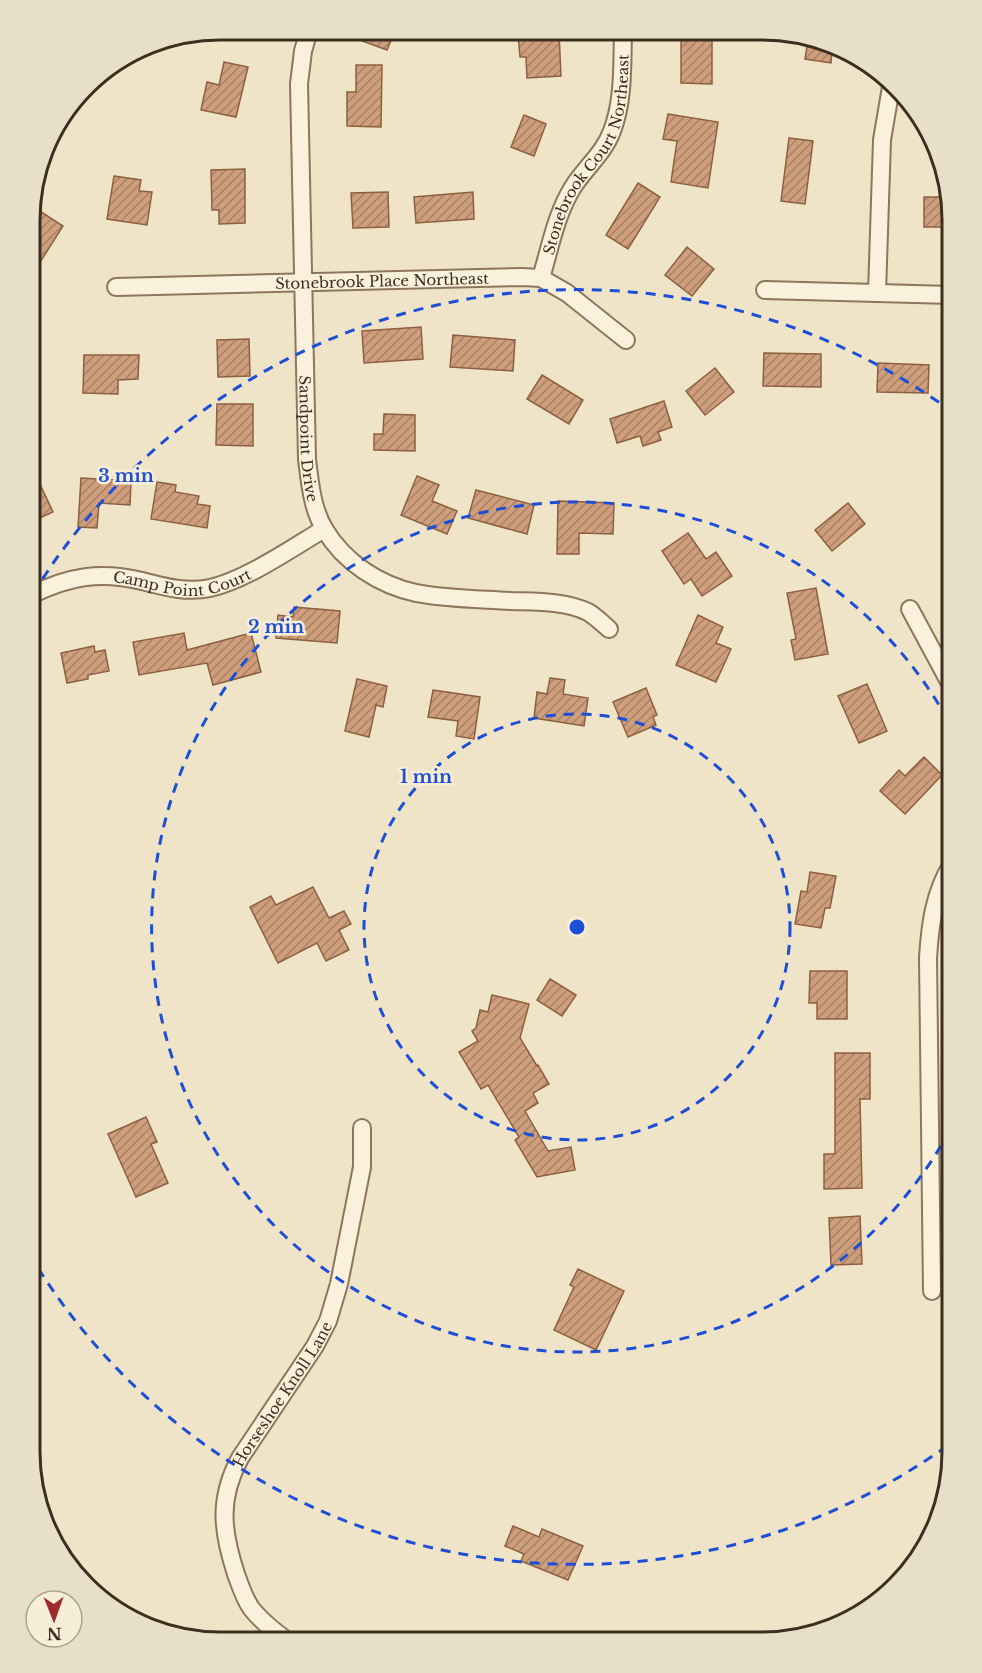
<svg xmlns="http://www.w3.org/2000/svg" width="982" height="1673" font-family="'Libre Baskerville',serif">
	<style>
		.building { fill: url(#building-hatch); stroke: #8d5f41; stroke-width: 1.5 }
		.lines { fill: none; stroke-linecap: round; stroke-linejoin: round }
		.minor-casing { stroke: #8d765c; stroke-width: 20 }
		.minor { stroke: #faf1dc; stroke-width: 16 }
		.ring { fill: none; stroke: #1d4ed8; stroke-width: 3; stroke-dasharray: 10 8 }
		.labels { text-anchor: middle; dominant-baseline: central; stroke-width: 5; stroke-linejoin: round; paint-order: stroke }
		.street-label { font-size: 15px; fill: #3d2e20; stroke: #f7eed8 }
		.rim { fill: none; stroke: #3d2e20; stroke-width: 3 }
		.centre { fill: #1d4ed8; stroke: #f7eed8; stroke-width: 3 }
		.ring-label { font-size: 18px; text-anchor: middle; font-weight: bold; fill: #1d4ed8; stroke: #f7eed8; stroke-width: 5; stroke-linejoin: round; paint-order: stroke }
	</style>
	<defs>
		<pattern id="building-hatch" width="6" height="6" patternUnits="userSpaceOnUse" patternTransform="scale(1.5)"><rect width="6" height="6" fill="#cf9f7d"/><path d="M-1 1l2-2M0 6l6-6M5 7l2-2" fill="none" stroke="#a98266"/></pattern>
	</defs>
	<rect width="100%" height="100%" fill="#f0e4c8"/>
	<g class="building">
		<path d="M339,30L390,31H395L387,50L338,32Z"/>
		<path d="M559,32L561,76L527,78L526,57H520L518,34Z"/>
		<path d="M681,34H712V84L681,83Z"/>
		<path d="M808,40L832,51L831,63L805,59Z"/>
		<path d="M224,62L248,67L236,117L201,110L207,82L219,85Z"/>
		<path d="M356,65H382L381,127L347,126V92H356Z"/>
		<path d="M668,114L718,122L708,188L671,182L677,141L663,139Z"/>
		<path d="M524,115L546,124L534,156L511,147Z"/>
		<path d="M789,138L813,141L805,204L781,201Z"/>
		<path d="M245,169V223L219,224V210H212L211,170Z"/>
		<path d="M114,176L141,180L139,191L152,192L147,225L107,219Z"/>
		<path d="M638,183L660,197L628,249L606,235Z"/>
		<path d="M388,192L389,227L353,228L351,193Z"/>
		<path d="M473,192L474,219L416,223L414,197Z"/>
		<path d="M924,197H947L952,227H924Z"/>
		<path d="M32,206L63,226L32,275Z"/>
		<path d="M687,247L714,269L692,296L665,275Z"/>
		<path d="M421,327L423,359L364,363L362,331Z"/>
		<path d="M453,335L515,340L513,371L450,367Z"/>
		<path d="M249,339L250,376L218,377L217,340Z"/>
		<path d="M764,353L821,354V387L763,386Z"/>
		<path d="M84,355H139L138,379L118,380V394L83,393Z"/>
		<path d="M878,363L929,365L928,393L877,392Z"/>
		<path d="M715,368L734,392L705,415L686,391Z"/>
		<path d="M542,375L583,400L569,424L527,399Z"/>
		<path d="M664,401L672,427L658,432L661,440L643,446L640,436L617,443L610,419Z"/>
		<path d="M217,404H253V446L216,445Z"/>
		<path d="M384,414L415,415V451L374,450V434H383Z"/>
		<path d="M31,465L53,512L31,522Z"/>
		<path d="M417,476L439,485L432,501L457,511L447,534L401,515Z"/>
		<path d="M81,478L131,481L130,505L99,503L97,528L78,527Z"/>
		<path d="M157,482L176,485L175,492L199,496L197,504L210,506L207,528L151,519Z"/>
		<path d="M476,490L534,505L527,534L468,518Z"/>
		<path d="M558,501L614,503L613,534L579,533V554H557Z"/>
		<path d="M848,503L865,524L832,551L815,530Z"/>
		<path d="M688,533L706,559L716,552L732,576L702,596L691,579L684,584L662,551Z"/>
		<path d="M816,588L828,654L795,660L791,640L796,639L787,593Z"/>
		<path d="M294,607L340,611L337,643L276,638L278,615L293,617Z"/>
		<path d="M698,615L723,627L716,643L731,649L716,682L676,665Z"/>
		<path d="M184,633L187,650L251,633L261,672L213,685L207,663L139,675L133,642Z"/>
		<path d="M94,646L95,652L105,650L109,671L88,675V679L67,683L61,653Z"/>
		<path d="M550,678L565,680L563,694L588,698L584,726L534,718L537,692L547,694Z"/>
		<path d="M357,679L387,686L383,707L376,705L369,737L345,731Z"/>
		<path d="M867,684L887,731L859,743L838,696Z"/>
		<path d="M646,688L657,715L653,717L656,725L628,737L613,702Z"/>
		<path d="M433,690L480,697L474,739L456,736L458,721L428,717Z"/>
		<path d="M924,757L942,775L905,814L880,791L899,770L905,776Z"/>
		<path d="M810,872L836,876L830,908H825L821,928L795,924L801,891L807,892Z"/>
		<path d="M313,887L329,918L344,911L351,924L339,930L349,950L326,961L317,943L278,963L250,907L271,896L276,905Z"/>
		<path d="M810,971H847V1019H817V1003H809Z"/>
		<path d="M550,979L576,995L562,1016L537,1000Z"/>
		<path d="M492,995L529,1004L520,1038L537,1066L538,1065L549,1084L533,1093L538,1103L525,1111L548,1151L571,1147L575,1170L537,1177L515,1140L519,1137L488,1085L481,1089L459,1052L478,1041L472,1031L476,1028L480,1010L488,1012Z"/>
		<path d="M835,1053H870V1099H860L862,1188L824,1189V1154H835Z"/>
		<path d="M146,1117L157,1142L151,1144L168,1183L136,1197L108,1134Z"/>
		<path d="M860,1216L862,1264L831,1265L829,1218Z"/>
		<path d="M578,1269L624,1291L596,1350L554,1330L574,1287L570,1285Z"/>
		<path d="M513,1526L539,1537L542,1529L583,1546L568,1580L521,1561L524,1554L505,1546Z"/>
	</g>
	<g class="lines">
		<g class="minor-casing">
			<g id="minor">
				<path id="s1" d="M309,30L303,51L299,84L307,459C310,483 312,509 325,530C344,562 379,585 416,593C447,599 480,599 511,601C537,602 565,601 588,612C595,616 602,623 609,629"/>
				<path id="s2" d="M541,278C550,248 556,214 573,187C585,168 604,153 612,131C624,100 622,64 623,31"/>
				<path id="s3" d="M116,287L522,277L541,278L567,293L626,340"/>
				<path d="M765,290L952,295"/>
				<path d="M877,293L882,140L891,87"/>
				<path id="s4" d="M31,595C70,576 100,571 142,581C165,587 187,593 210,588C246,580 292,548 324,529"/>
				<path d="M910,609L952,687"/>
				<path d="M932,1291L928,958C930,925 934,893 952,864"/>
				<path id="s5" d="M289,1642C275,1632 261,1621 251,1608C244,1598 240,1585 236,1574C222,1531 218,1499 240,1458L315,1346L328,1321L339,1284L362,1167V1128"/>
			</g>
		</g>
		<use href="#minor" class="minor"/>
	</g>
	<g class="ring">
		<circle cx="577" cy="927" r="213"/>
		<path d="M950 1130A425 425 0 1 1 950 724"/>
		<path d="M947 1446A638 638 0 0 1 33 1260M33 594A638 638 0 0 1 947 408"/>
	</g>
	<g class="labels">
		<g class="street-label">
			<text stroke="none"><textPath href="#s2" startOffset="134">Stonebrook Court Northeast</textPath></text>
			<text stroke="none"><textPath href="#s3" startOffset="266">Stonebrook Place Northeast</textPath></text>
			<text stroke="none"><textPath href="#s1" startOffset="410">Sandpoint Drive</textPath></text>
			<text stroke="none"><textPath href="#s4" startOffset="156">Camp Point Court</textPath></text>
			<text stroke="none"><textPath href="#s5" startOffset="285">Horseshoe Knoll Lane</textPath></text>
		</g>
	</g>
	<path d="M0 0H982V1673H0ZM220 40H762A180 180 0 0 1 942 220V1452A180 180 0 0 1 762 1632H220A180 180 0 0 1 40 1452V220A180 180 0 0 1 220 40Z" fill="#e8dfc9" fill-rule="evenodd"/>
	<path class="rim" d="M220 40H762A180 180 0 0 1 942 220V1452A180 180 0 0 1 762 1632H220A180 180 0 0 1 40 1452V220A180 180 0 0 1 220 40Z"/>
	<circle cx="577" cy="927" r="9" class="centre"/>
	<g class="ring-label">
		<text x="126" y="482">3 min</text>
		<text x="276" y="633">2 min</text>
		<text x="426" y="783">1 min</text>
	</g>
	<g transform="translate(54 1619) rotate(179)"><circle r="28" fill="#f7eed8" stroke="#ada18e" stroke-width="1.5"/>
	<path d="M0-4.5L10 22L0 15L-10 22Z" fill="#9e2a2b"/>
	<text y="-9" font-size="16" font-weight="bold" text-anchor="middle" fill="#3d2e20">N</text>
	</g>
</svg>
